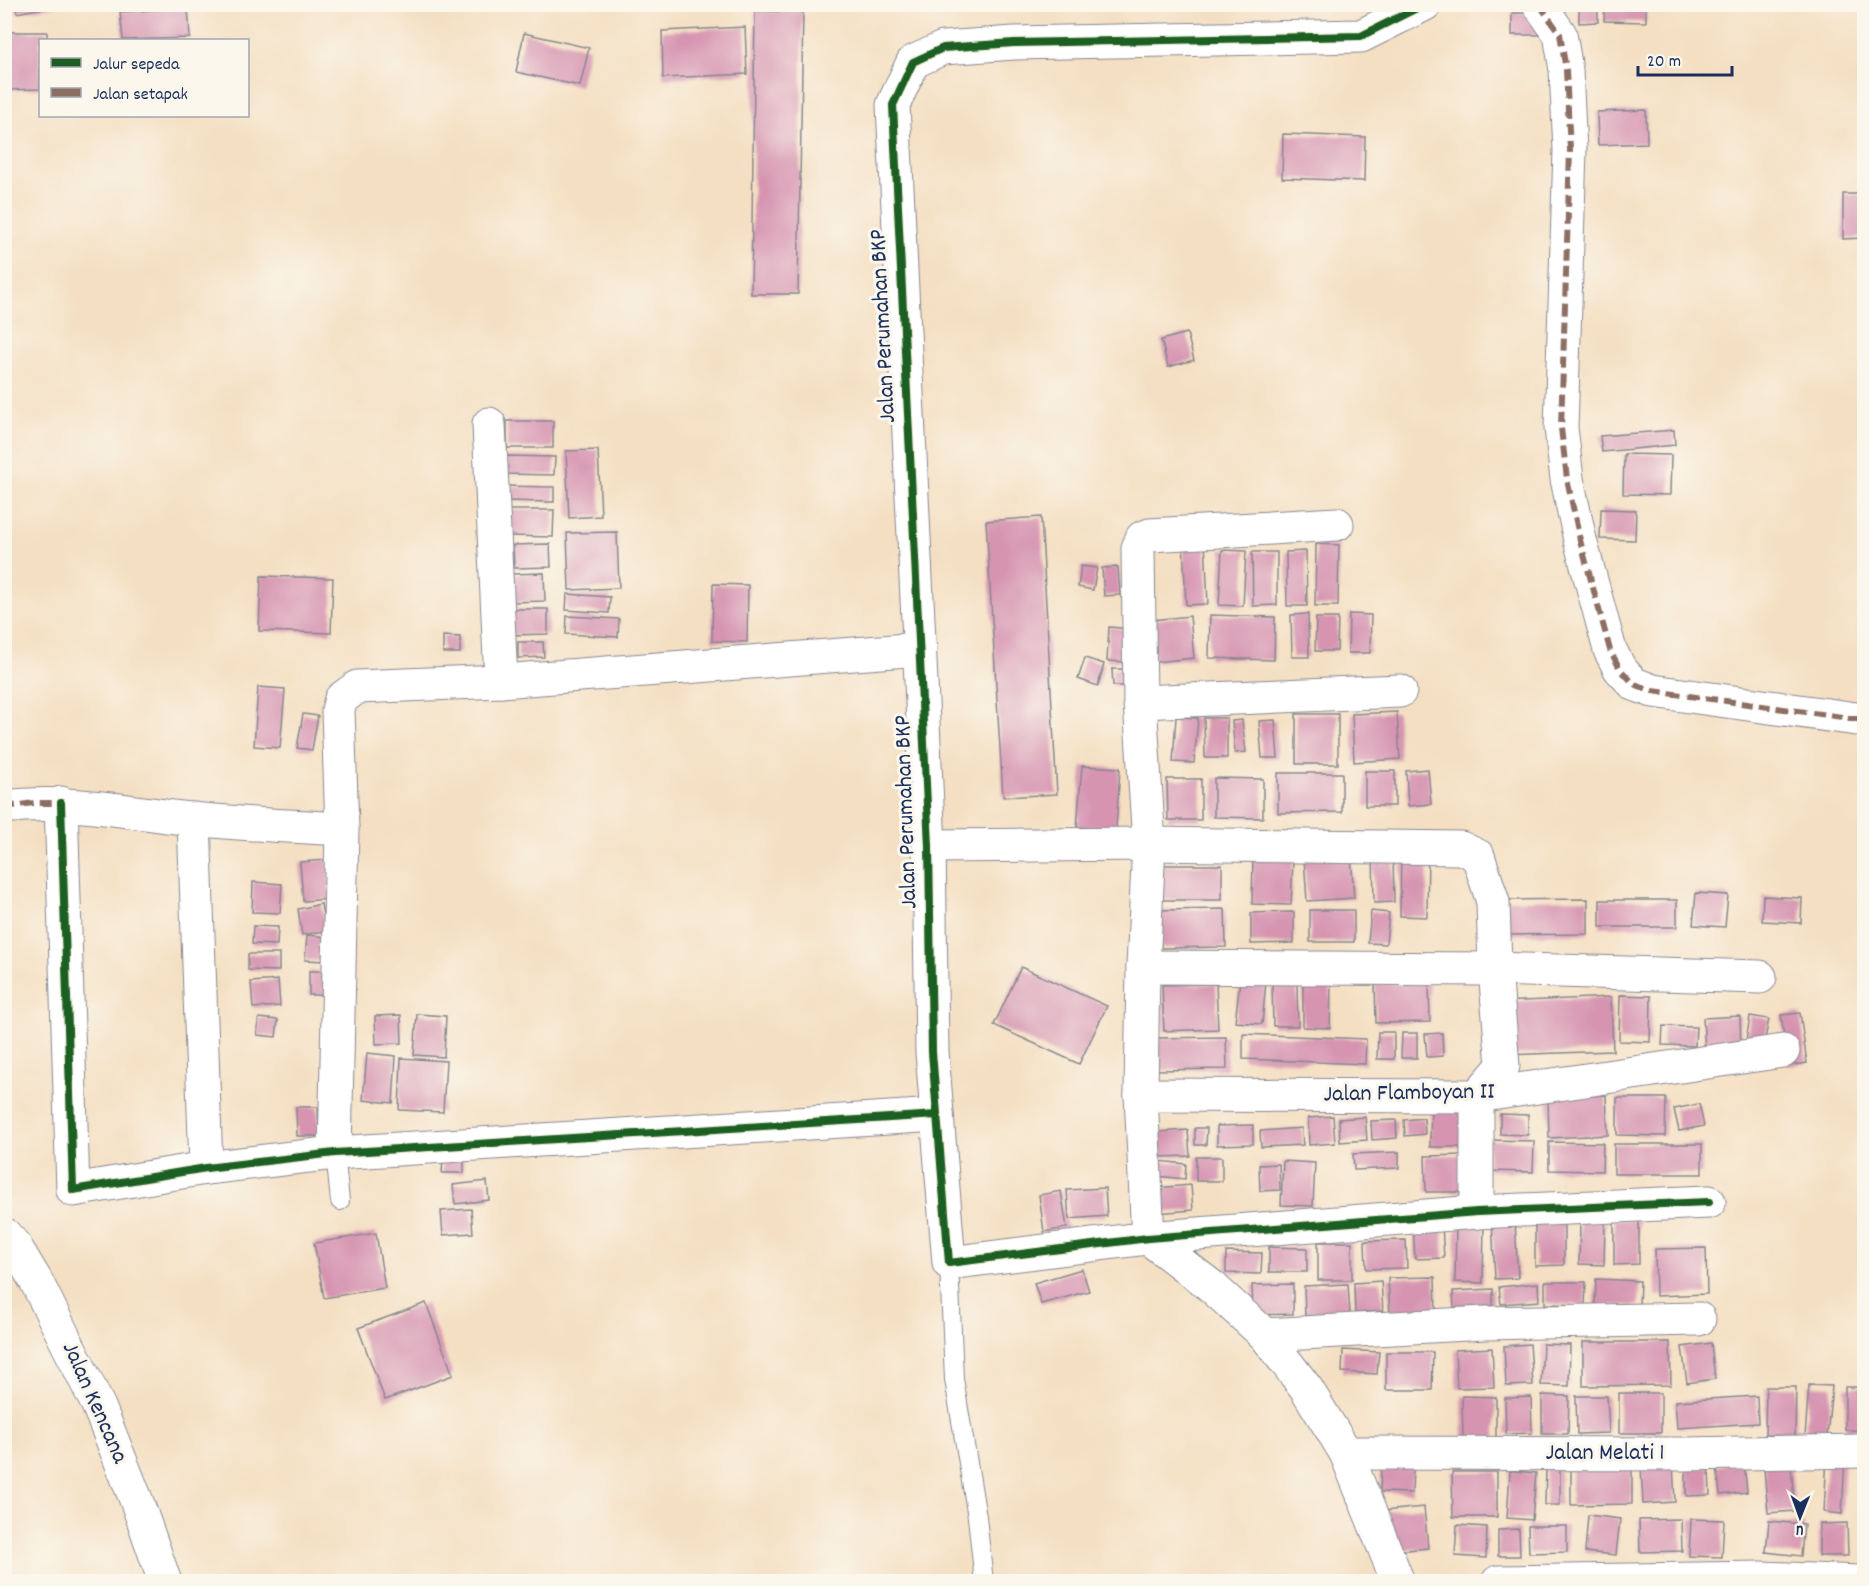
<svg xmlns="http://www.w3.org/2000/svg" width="1869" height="1586" font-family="Dekko,sans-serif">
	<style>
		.building { fill: #d694b1 }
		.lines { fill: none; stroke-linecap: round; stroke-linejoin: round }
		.service-casing { stroke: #888790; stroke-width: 20 }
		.minor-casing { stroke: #888790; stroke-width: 35 }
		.tertiary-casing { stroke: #888790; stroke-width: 35 }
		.service { stroke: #fff; stroke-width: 18 }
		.minor { stroke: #fff; stroke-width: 33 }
		.tertiary { stroke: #fff; stroke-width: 33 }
		.quiet { stroke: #8d6e63; stroke-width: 6; stroke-dasharray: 12 6; stroke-linecap: butt }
		.cycleway-casing { stroke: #fbf7ec; stroke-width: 11 }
		.cycleway { stroke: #1b5e20; stroke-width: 8 }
		.labels { text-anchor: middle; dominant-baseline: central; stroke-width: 6; stroke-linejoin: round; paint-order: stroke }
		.street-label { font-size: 24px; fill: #1b2f5e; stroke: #fbf7ec }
	</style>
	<rect width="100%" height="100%" fill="#fbf7ec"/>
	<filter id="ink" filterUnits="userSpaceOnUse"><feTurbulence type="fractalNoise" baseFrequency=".0167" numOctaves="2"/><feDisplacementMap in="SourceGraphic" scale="12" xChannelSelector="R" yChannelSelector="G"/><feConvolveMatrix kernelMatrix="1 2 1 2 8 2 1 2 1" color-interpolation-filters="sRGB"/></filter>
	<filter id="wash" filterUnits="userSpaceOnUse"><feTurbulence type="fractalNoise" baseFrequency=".008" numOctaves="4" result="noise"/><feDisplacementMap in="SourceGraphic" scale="24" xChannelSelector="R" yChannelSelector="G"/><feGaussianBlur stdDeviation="1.35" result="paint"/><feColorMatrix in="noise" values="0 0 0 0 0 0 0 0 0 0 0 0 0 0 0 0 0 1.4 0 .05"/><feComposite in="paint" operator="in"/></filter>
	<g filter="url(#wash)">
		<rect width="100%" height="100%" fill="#f4dfc2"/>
		<g id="blocks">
			<g class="building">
				<path d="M15,4H55V6L17,13Z"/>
				<path d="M1579,4H1598V22L1579,23Z"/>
				<path d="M1605,4H1646V22L1604,21Z"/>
				<path d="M188,8L190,38L123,40L120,12Z"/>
				<path d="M755,11L803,12L798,294H751Z"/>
				<path d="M1512,13H1539L1540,35H1512Z"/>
				<path d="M745,27L747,74L663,78L662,31Z"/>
				<path d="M7,32H47V40H40V89L7,90Z"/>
				<path d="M524,33L589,48L580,86L516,72Z"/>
				<path d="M1646,110L1647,143L1598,145L1597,112Z"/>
				<path d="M1283,134L1365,137L1364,181L1282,178Z"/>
				<path d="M1843,194H1864V238L1843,239Z"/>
				<path d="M1187,333L1194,360L1168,367L1161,340Z"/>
				<rect x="507" y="421" width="46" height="27"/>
				<path d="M1674,430L1675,445L1602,452L1600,436Z"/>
				<path d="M598,450L601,516L569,518L566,451Z"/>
				<path d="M1624,454L1671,455L1670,495L1623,494Z"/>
				<path d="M506,456L555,457L554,475L506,474Z"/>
				<path d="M500,486L554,487V502L500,501Z"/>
				<path d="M1601,509L1636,510L1635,540L1600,539Z"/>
				<path d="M509,510H554L553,537L509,536Z"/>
				<path d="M1041,517L1057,794L1003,797L986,521Z"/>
				<path d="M617,532L619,588L569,590L567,533Z"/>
				<path d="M1183,541H1205L1208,604L1186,605Z"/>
				<path d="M550,544L551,567L514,568L513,545Z"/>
				<path d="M1316,544L1339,545L1338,606H1315Z"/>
				<path d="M1222,550L1246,551L1243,606L1219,605Z"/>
				<path d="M1306,551L1307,606H1287L1286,552Z"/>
				<path d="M1252,552H1277V605L1253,606Z"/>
				<path d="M1081,566L1097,568L1093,590L1078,587Z"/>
				<path d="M1118,567L1120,595L1104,596L1102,568Z"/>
				<path d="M544,573L545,601L512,602L511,574Z"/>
				<path d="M261,576L333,578L331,633L259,631Z"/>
				<path d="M713,584L748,585L747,642L712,641Z"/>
				<path d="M567,594L610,597L609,613L566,610Z"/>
				<path d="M511,609H548V634L511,635Z"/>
				<path d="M1308,614L1309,657H1292L1291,615Z"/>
				<path d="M1349,614L1371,615L1370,653H1348Z"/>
				<path d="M1210,615L1275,617L1274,660L1209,658Z"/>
				<path d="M567,616L619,619L618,637L566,634Z"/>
				<path d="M1190,616L1194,658L1155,662L1151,620Z"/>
				<path d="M1316,618H1338L1337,651H1315Z"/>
				<path d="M1109,627L1132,629L1130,662L1107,661Z"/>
				<path d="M443,636L460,637V653H443Z"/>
				<path d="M518,642H543L544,657L518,658Z"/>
				<path d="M1085,658L1104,664L1098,686L1078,679Z"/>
				<path d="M1112,669H1132V686H1113Z"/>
				<path d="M258,687L285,689L280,748L254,746Z"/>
				<path d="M1397,712L1400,759L1354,762L1352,714Z"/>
				<path d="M303,714L318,716L312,750L297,748Z"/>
				<rect x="1296" y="714" width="42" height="50"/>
				<path d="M1176,717L1198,718L1194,763L1173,762Z"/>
				<path d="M1204,718H1227V758H1205Z"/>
				<path d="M1242,720L1246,752L1235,753L1232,721Z"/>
				<path d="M1275,720L1278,758H1262L1259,721Z"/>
				<path d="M1082,766L1120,768L1116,829L1077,827Z"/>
				<path d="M1428,769L1431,804L1408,806L1406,771Z"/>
				<rect x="1365" y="771" width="30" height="35"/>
				<path d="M1278,773H1342V812L1278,813Z"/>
				<path d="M1214,778L1263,779V818L1214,817Z"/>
				<path d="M1167,779H1201V820H1168Z"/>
				<path d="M1401,852H1428L1427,917L1400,916Z"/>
				<path d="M1373,853H1393L1394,902L1374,903Z"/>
				<path d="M1351,856L1354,898L1307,901L1304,858Z"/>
				<path d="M1253,858L1293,859L1291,905L1252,904Z"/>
				<path d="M328,860L331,899L303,901L300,862Z"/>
				<path d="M1158,865H1222V900H1157Z"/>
				<path d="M253,882L282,884L280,913L252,912Z"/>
				<path d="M1696,893L1728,895L1725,927L1693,925Z"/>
				<path d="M1763,896L1802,898L1801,923L1762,921Z"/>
				<path d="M1588,899V934L1503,935V900Z"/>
				<rect x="1600" y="900" width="77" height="27"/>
				<path d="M321,904L326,931L302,935L298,909Z"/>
				<path d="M1225,909L1226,947L1161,948L1160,910Z"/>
				<rect x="1310" y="910" width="44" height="32"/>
				<path d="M1371,911L1389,913L1386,944L1368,943Z"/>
				<path d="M1294,912V943L1251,944V913Z"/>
				<path d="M253,926L278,927L277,945L252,944Z"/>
				<path d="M307,935L328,937L326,961L305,960Z"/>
				<path d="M248,954H279V971L248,970Z"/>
				<path d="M1021,967L1107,1006L1079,1064L994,1025Z"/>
				<path d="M309,971H332L331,995H309Z"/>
				<path d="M278,980L280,1006L253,1008L251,982Z"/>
				<path d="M1240,980L1266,982L1262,1024L1235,1022Z"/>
				<path d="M1297,983L1298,1026H1273L1272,984Z"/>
				<path d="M1303,983H1331L1330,1028L1303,1027Z"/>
				<path d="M1429,983L1430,1022L1376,1023L1375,984Z"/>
				<path d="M1216,984L1218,1029L1164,1031L1162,985Z"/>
				<path d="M1620,995L1651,996L1650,1042L1619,1041Z"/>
				<path d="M1611,997L1613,1051L1504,1055L1502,1002Z"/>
				<path d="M1800,1013L1807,1063L1788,1066L1781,1015Z"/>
				<path d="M417,1014L446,1016L444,1057L414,1055Z"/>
				<path d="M401,1015L402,1043L376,1044L375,1016Z"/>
				<path d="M1740,1016L1741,1049L1705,1051L1703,1018Z"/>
				<path d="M1750,1016L1769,1019L1763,1049L1745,1047Z"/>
				<path d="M259,1018L278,1020L276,1037L257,1035Z"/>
				<path d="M1663,1026L1696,1027L1695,1046L1662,1045Z"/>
				<path d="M1378,1032H1394V1059H1377Z"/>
				<path d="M1402,1033H1417V1058H1401Z"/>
				<path d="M1442,1033L1443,1056L1427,1057L1425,1034Z"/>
				<path d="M1243,1034L1366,1039L1365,1064L1243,1059Z"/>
				<path d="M1226,1037L1227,1069L1152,1070V1038Z"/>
				<path d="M367,1053L396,1056L393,1103L363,1100Z"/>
				<path d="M401,1058L446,1061L443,1112L399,1110Z"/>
				<path d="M1606,1095L1608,1135L1549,1138L1548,1098Z"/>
				<path d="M1617,1098H1666L1665,1136L1617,1135Z"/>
				<path d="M1431,1104H1469V1147H1430Z"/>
				<path d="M1699,1104L1704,1126L1679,1131L1674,1109Z"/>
				<path d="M296,1107H318L319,1136H297Z"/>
				<path d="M1500,1114L1528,1115V1135L1500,1134Z"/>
				<path d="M1333,1116L1335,1143L1309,1145L1308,1118Z"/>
				<path d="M1365,1117L1367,1140L1340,1142L1339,1119Z"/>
				<path d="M1424,1118L1425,1134L1405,1136L1404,1120Z"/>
				<path d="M1396,1120L1397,1138L1372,1140L1371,1121Z"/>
				<path d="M1253,1125V1144L1217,1145V1126Z"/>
				<path d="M1195,1128H1207L1206,1145H1195Z"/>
				<path d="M1302,1128L1303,1145L1261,1147L1260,1131Z"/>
				<path d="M1188,1130L1190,1156L1159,1157L1158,1132Z"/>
				<path d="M1489,1140L1534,1141L1533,1172L1488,1171Z"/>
				<path d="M1549,1142L1603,1143L1602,1171L1549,1170Z"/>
				<rect x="1614" y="1144" width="88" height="30"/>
				<path d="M1399,1152V1168L1354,1170L1353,1154Z"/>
				<path d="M1467,1155L1468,1192H1426L1425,1156Z"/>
				<rect x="1196" y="1157" width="26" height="24"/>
				<path d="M443,1158L464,1159V1173H442Z"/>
				<path d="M1159,1161L1186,1164L1185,1179L1157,1176Z"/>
				<path d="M1283,1161L1315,1163L1313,1206L1281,1205Z"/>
				<path d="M1279,1164L1280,1190L1260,1191L1259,1165Z"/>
				<path d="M487,1181L489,1200L455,1204L453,1185Z"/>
				<path d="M1191,1185L1193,1210L1156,1213L1154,1188Z"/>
				<path d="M1105,1188L1107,1216L1069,1219L1067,1190Z"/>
				<path d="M1061,1191L1067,1228L1044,1232L1039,1195Z"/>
				<path d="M471,1209L473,1233L443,1235L441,1211Z"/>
				<path d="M1515,1220L1518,1278L1495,1279L1492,1221Z"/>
				<path d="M1614,1220H1639V1264L1614,1265Z"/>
				<path d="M1456,1221L1484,1222L1483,1283L1455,1282Z"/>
				<path d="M1580,1221L1605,1222L1604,1265L1579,1264Z"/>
				<path d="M1564,1223V1265L1535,1266V1224Z"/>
				<path d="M1442,1225L1444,1258L1415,1259L1413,1227Z"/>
				<path d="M376,1233L385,1288L324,1298L314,1243Z"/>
				<path d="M1406,1240L1407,1268L1366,1269L1365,1241Z"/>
				<rect x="1318" y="1242" width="34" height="38"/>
				<path d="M1269,1247L1307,1248V1272H1269Z"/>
				<path d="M1706,1248L1707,1294L1656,1296L1655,1249Z"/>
				<path d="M1226,1252L1262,1253L1261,1274L1226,1273Z"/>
				<path d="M1082,1269L1089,1291L1041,1304L1034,1283Z"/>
				<path d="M1435,1277L1436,1312L1390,1314L1388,1278Z"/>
				<path d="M1596,1279L1640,1281L1639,1306L1595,1305Z"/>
				<path d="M1381,1281L1383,1311L1355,1313L1354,1283Z"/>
				<path d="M1545,1282H1586L1585,1305L1545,1304Z"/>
				<path d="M1538,1283L1539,1301L1501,1304L1499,1287Z"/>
				<path d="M1293,1284V1314L1253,1315L1252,1285Z"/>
				<path d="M1348,1284L1350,1315L1305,1316L1304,1286Z"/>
				<path d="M1493,1289V1306L1454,1308L1453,1291Z"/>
				<path d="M426,1303L453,1375L385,1400L358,1328Z"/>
				<path d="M1583,1342H1670L1671,1385L1583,1386Z"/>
				<path d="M1711,1343L1715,1379L1687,1383L1682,1347Z"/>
				<path d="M1530,1344L1533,1385L1506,1386L1504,1346Z"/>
				<path d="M1543,1344L1570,1345L1569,1386L1541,1385Z"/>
				<path d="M1492,1348L1494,1387L1457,1388L1455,1350Z"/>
				<path d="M1343,1350L1379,1352L1377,1374L1342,1372Z"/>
				<path d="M1386,1352H1433L1432,1390H1386Z"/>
				<path d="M1809,1385L1832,1386L1827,1437L1805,1436Z"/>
				<path d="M1766,1387H1796L1795,1436L1765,1435Z"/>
				<rect x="1845" y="1387" width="19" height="43"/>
				<rect x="1619" y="1393" width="42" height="40"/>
				<path d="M1542,1395L1569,1396L1568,1434H1542Z"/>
				<path d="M1462,1396L1496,1397V1439L1463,1440Z"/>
				<path d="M1576,1396H1607L1609,1433L1577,1434Z"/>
				<path d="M1757,1396L1758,1423L1677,1428L1675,1401Z"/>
				<path d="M1531,1397L1532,1433L1506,1434L1505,1398Z"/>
				<path d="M1790,1455L1795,1511L1768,1513L1763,1457Z"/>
				<path d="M1827,1456L1845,1457L1842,1514L1824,1512Z"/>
				<path d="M1744,1463L1747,1492L1720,1495L1717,1466Z"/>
				<path d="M1381,1464L1413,1465L1412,1493L1380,1492Z"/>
				<path d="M1673,1464L1675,1502L1643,1504L1641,1466Z"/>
				<path d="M1546,1467H1560V1505H1545Z"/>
				<path d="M1571,1467H1632V1504L1571,1505Z"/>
				<path d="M1686,1467H1709L1710,1495L1686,1496Z"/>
				<path d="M1510,1471L1536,1473L1532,1520L1507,1518Z"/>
				<path d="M1452,1472H1497V1517H1453Z"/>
				<path d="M1424,1507L1428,1548L1387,1552L1383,1511Z"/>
				<path d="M1588,1515L1620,1519L1616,1555L1585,1552Z"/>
				<path d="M1681,1519L1682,1551L1640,1552L1639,1520Z"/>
				<path d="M1691,1519L1724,1520L1722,1557L1689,1556Z"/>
				<path d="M1769,1521L1804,1524L1801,1556L1766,1552Z"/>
				<path d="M1847,1523L1848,1556H1819V1524Z"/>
				<path d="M1457,1525L1487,1527L1486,1558L1455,1556Z"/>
				<path d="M1528,1526H1567V1552L1529,1553Z"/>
				<path d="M1519,1529L1520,1556H1498V1530Z"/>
			</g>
		</g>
	</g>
	<g filter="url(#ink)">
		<use href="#blocks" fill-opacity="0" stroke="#888790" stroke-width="1.5"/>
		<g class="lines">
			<g class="service-casing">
				<g id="service">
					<path d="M335,1153L340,1201"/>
					<path d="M949,1263L954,1379L977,1517L984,1582"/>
				</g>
			</g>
			<g class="minor-casing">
				<g id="minor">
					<path d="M1425,4L1361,36L1014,43L943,48L913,62L893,105L929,846L932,1052L949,1263L1148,1238L1477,1212L1709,1202"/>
					<path d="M1539,4L1560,34L1566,70L1570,150L1561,428L1567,479L1580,540L1610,650L1620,669L1634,684L1653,691L1864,720"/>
					<path d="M489,424L501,681"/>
					<path d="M1140,702L1400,691"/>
					<path d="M61,803L73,1190L206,1168L335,1153L937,1115"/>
					<path d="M4,807C67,799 129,812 191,819C241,824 292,826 342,829L338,710L341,699L357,687L501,681L920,649"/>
					<path d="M194,819L206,1168"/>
					<path d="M929,846L1149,844L1461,848L1478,856L1493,902L1495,969L1503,1066L1477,1096V1212"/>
					<path d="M1143,967L1495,969L1760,977"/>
					<path d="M1141,1095L1477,1096L1783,1051"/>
					<path d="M335,1153L342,829"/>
					<path d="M1148,1238L1141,1095L1143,967L1149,844L1140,702L1138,548L1142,538L1150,535L1337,524"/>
					<path d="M1148,1238L1211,1286L1265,1335L1306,1388L1346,1453L1398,1582"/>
					<path d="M1265,1335L1485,1323L1699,1319"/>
					<path d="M1346,1453L1682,1454L1864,1451"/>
					<path d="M1498,1582L1762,1578L1859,1582"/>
				</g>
			</g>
			<g class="tertiary-casing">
				<path id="tertiary" d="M4,1234L15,1246L36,1281L99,1407L137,1502L165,1582"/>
			</g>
			<use href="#service" class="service"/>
			<use href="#minor" class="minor"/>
			<use href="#tertiary" class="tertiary"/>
			<g class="quiet">
				<path d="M1539,4L1560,34L1566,70L1570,150L1561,428L1567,479L1580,540L1610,650L1620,669L1634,684L1653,691L1864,720"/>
				<path d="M4,807L34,803H61"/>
			</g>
			<g class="cycleway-casing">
				<g id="cycleway">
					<path d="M1425,4L1361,36L1014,43L943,48L913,62L893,105L929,846L932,1052L949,1263L1148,1238L1477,1212L1709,1202"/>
					<path d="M61,803L73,1190L206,1168L335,1153L937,1115"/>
				</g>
			</g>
			<use href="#cycleway" class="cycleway"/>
		</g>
	</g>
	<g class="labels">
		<g class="street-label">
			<text transform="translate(884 326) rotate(-93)">Jalan Perumahan BKP</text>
			<text transform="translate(907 812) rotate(-92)">Jalan Perumahan BKP</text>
			<text transform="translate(1409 1094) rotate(-1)">Jalan Flamboyan II</text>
			<text transform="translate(94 1403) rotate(66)">Jalan Kencana</text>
			<text x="1605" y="1454">Jalan Melati 1</text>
		</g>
	</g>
	<rect width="1869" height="1586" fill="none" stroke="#fbf7ec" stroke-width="24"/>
	<rect x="39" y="39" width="210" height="78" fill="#fbf7ec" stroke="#a1a7b3" stroke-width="1.5"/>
	<rect x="51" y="58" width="30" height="9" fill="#1b5e20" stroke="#a1a7b3" stroke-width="1.5"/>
	<text x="93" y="69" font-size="18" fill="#1b2f5e">Jalur sepeda</text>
	<rect x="51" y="88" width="30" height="9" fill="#8d6e63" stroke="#a1a7b3" stroke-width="1.5"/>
	<text x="93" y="99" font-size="18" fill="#1b2f5e">Jalan setapak</text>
	<g transform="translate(1800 1517) rotate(181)" stroke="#fbf7ec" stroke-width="4.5" paint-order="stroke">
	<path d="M0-4.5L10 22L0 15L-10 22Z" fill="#1b2f5e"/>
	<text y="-9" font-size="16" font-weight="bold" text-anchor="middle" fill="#1b2f5e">U</text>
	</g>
	<path d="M1638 66v9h94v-9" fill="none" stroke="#1b2f5e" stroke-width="3"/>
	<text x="1647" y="66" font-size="18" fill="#1b2f5e" stroke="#fbf7ec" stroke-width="4.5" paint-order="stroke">20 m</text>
</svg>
